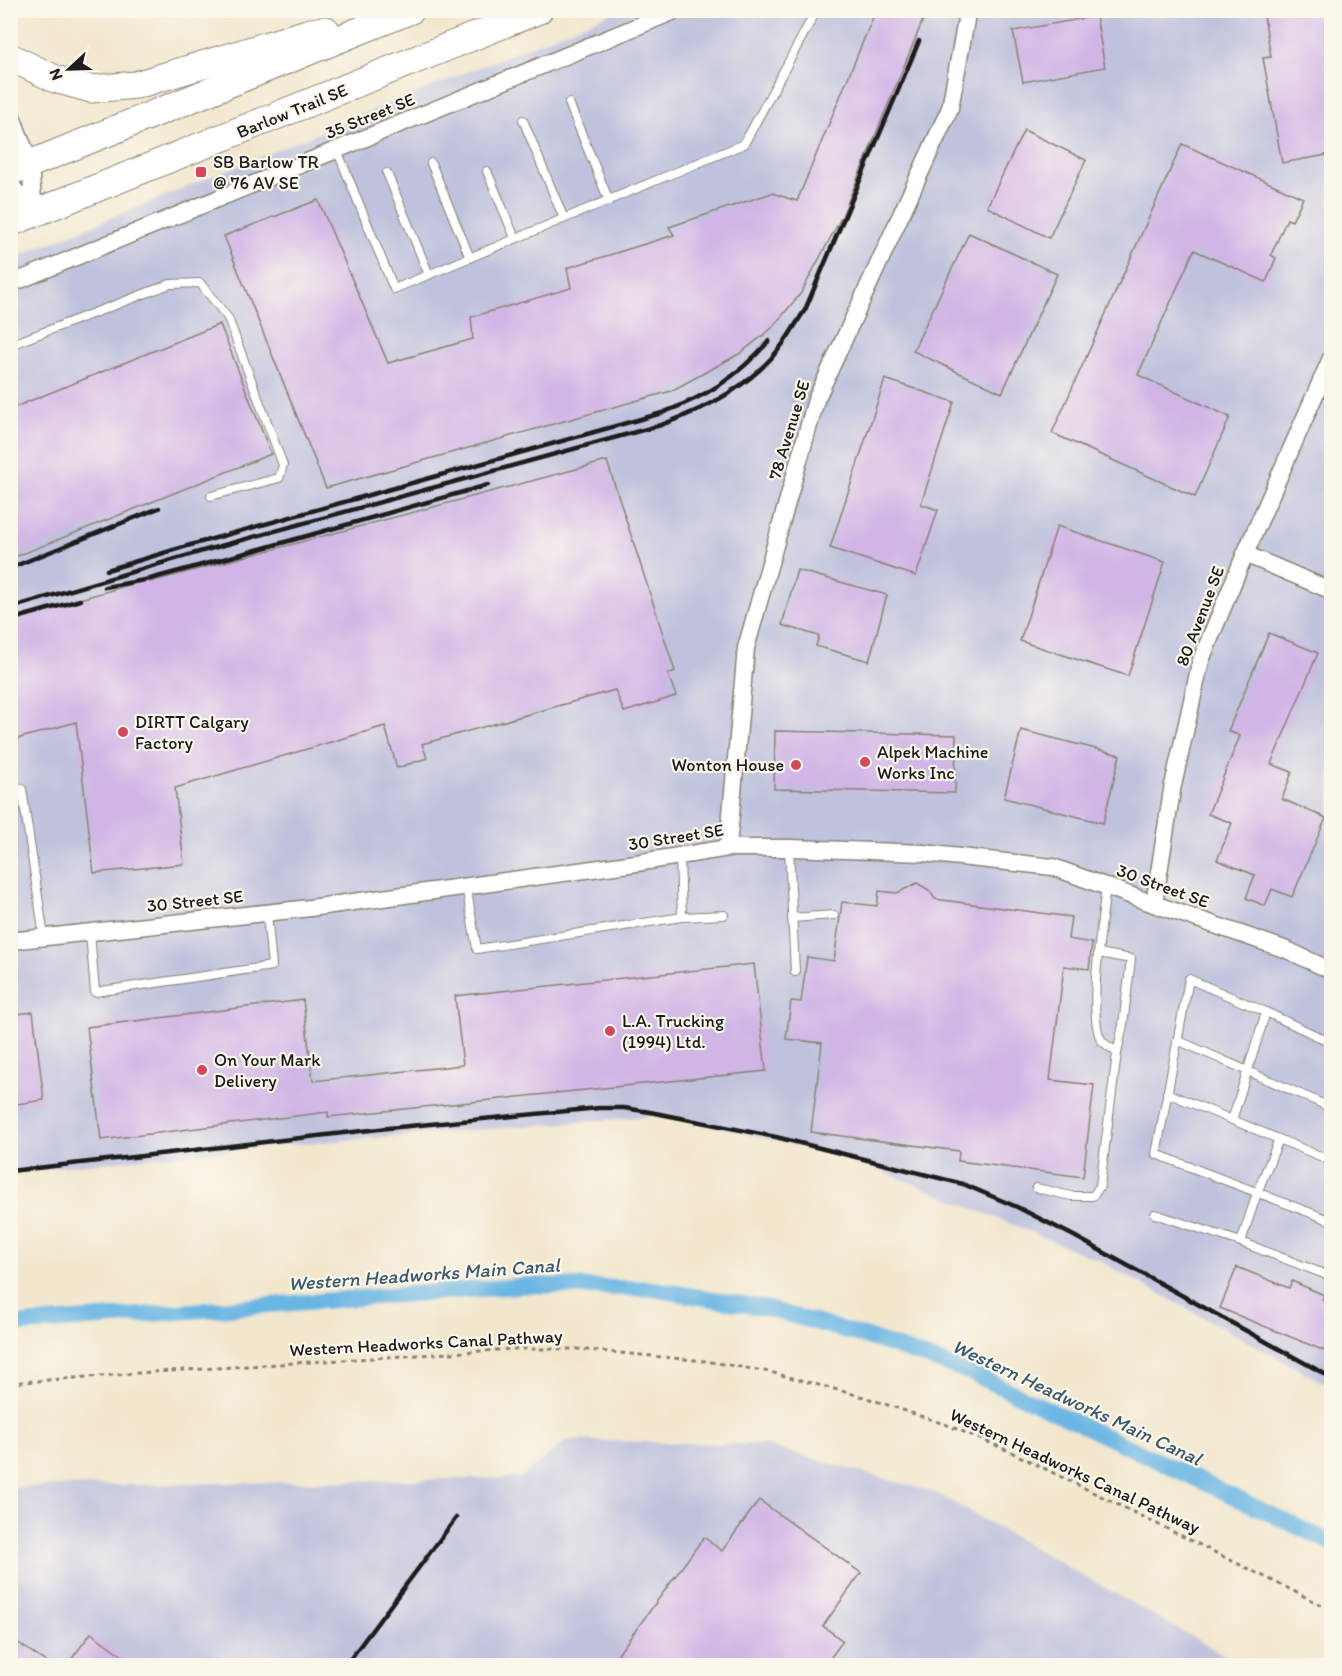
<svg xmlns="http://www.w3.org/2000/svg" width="1342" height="1676" font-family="Itim,sans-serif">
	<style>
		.industrial { fill: #c0c2dd }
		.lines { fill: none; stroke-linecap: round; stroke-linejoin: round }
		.canal { stroke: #6ab6e3; stroke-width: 16 }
		.building { fill: #d0b5e5 }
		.service-casing { stroke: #878274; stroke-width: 10 }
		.minor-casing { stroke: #878274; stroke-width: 19 }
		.primary-casing { stroke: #878274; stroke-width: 29 }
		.path { stroke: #878274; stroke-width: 3; stroke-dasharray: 4.5 4.5; stroke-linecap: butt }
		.service { stroke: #fff; stroke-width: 8 }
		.minor { stroke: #fff; stroke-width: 16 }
		.primary { stroke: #fff; stroke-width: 27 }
		.rail { stroke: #1c1c1c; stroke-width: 4.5 }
		.poi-dot { fill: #d1495b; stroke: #fbf7ec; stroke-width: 2 }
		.labels { text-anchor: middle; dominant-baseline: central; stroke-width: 4.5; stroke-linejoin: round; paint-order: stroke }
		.street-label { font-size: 18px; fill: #1c1c1c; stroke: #fbf7ec }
		.poi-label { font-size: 18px; fill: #1c1c1c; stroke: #fbf7ec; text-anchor: start }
		.water-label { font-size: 20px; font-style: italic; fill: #3b5a6c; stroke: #fbf7ec }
	</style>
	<rect width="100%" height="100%" fill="#fbf7ec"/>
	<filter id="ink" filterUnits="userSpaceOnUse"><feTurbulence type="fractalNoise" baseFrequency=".0167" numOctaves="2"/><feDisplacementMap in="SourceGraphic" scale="12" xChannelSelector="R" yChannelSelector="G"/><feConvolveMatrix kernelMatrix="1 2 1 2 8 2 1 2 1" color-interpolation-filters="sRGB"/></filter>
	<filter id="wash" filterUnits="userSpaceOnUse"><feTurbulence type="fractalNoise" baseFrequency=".008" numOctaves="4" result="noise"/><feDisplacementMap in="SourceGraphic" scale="24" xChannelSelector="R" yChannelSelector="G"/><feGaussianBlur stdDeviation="1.35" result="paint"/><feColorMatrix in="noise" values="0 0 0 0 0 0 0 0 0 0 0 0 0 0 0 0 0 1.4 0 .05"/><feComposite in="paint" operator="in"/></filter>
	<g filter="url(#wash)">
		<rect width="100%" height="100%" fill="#f2e7cd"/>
		<g class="industrial">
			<path d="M616,11H1331V1387L1098,1260L855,1160L670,1115L244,1148L11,1172V259Z"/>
			<path d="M567,1440L764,1445L936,1493L1242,1665H11L10,1487L521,1478Z"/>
		</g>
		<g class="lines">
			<path class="canal" d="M10,1325L531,1285L653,1289L765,1308L864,1336L969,1372L1332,1543"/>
		</g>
		<g id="blocks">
			<g class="building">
				<path d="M876,10H903L923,20L842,216L801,293L771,329L739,354L671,391L326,488L224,236L318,200L388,363L473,339L471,317L571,288L567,268L674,235L669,227L772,193L797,201Z"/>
				<path d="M1263,10H1332V154L1282,163L1263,58L1271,57Z"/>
				<path d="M1096,16L1105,67L1023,82L1013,31Z"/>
				<path d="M1024,130L1086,160L1049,238L987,207Z"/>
				<path d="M1182,144L1303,198L1292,221L1287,219L1271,255L1276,258L1266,282L1194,250L1138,375L1230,417L1195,497L1052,433Z"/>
				<path d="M969,233L1057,274L1002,393L913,351Z"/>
				<path d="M220,324L271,454L10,559V409Z"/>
				<path d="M885,379L954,402L921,504L938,510L916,576L830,548Z"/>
				<path d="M607,461L675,671L668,674L676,696L624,712L615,690L422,744L427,758L397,768L385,726L175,788L184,864L94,873L76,722L10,741V619L150,579V582Z"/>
				<path d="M1057,526L1165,562L1128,676L1020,641Z"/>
				<path d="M797,570L887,595L869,661L816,646L819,636L782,625Z"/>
				<path d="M1269,633L1318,653L1271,764L1292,772L1282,799L1326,818L1292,897L1272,889L1265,906L1246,898L1255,875L1217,860L1232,823L1208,814L1240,736L1228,731Z"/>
				<path d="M1021,730L1120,755L1103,823L1004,798Z"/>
				<path d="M775,731L956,735L955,793L774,789Z"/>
				<path d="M917,883L929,890L935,899L1071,917L1068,939L1092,943L1089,969L1064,966L1050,1080L1094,1085L1083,1177L958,1161L959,1151L811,1132L822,1043L786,1039L791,1001L801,1002L807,957L834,961L842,902L877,906L879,891L897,893Z"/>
				<path d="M754,964L766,1071L328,1117V1112L101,1140L87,1027L303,1000L313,1081L463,1065L455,996Z"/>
				<path d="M33,1012L44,1100L10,1105V1015Z"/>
				<path d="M1237,1267L1289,1288L1292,1281L1324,1295L1322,1300L1332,1304V1354L1220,1308Z"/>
				<path d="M759,1500L861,1573L823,1626L843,1641L825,1665H610L704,1537L722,1551Z"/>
				<path d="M91,1633L135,1665H67Z"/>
				<path d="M10,1637L50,1665H10Z"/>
			</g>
		</g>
	</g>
	<g filter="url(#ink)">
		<use href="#blocks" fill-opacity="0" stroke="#878274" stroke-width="1.5"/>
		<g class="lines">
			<g class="service-casing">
				<g id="service">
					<path d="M569,103L609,201"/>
					<path d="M523,120L564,219"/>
					<path d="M337,150L394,289L744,144L815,13V10"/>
					<path d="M431,163L470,258"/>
					<path d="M487,171L515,238"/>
					<path d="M387,173L429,275"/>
					<path d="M10,345L170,284L200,283L228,318L283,465L279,478L211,496"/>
					<path d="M10,792L22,789L44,937"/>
					<path d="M789,848L795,972"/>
					<path d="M466,886L477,949L682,917L680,856"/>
					<path d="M682,917L724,915"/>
					<path d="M792,918L834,915"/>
					<path d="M90,933L95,992L272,966L267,913"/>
					<path d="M1099,953L1131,959L1123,1025L1117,1053"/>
					<path d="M1177,1040L1332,1108"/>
					<path d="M1332,1043L1266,1012L1189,979L1156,1154L1332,1221"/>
					<path d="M1167,1093L1332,1161"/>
					<path d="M1232,1120L1266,1012"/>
					<path d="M1036,1188L1071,1196H1093L1100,1186L1117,1053C1113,1049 1106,1045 1102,1041C1086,1018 1103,917 1106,886"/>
					<path d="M1155,1214L1241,1242L1257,1193L1279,1139"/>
					<path d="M1241,1242L1332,1277"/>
				</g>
			</g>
			<g class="minor-casing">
				<g id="minor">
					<path d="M10,111L30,164L34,213"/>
					<path d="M10,184L34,213"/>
					<path d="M10,284L677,10"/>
					<path d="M1245,554L1332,591"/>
					<path d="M728,848L746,648L816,400L950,108L966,20L965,10"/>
					<path d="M1154,904L1172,790L1201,660L1245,554L1332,356"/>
					<path d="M10,941L310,908L636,863L728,848H792L923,853L1053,867L1154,904L1287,950L1332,971"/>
				</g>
			</g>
			<g class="primary-casing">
				<g id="primary">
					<path d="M10,57L55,79L91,89L136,85L311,32L326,30"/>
					<path d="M10,172L411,10"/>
					<path d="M10,223L539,10"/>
				</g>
			</g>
			<path class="path" d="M10,1383L139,1373L512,1349H577L705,1361L770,1372L864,1397L947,1425L1007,1450L1332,1610"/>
			<use href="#service" class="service"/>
			<use href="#minor" class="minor"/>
			<use href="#primary" class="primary"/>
			<g class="rail">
				<path d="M10,568L159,508"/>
				<path d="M107,570L187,546L662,413C709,395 736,378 769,341"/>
				<path d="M105,587L150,579L253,551L488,485"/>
				<path d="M10,608L206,550L661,425C708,408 755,384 785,341C792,331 798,320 805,310L919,41"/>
				<path d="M10,620L80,600"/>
				<path d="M10,1171L388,1128L599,1108H624L650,1112L776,1137L963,1184L1017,1207L1074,1236L1332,1378"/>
				<path d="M345,1666L456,1518"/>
			</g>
		</g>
	</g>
	<g class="poi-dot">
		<rect x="195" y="166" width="12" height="12" rx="3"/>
		<circle cx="123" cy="732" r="6"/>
		<circle cx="865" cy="762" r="6"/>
		<circle cx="796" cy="765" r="6"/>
		<circle cx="610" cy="1031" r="6"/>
		<circle cx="202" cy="1070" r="6"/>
	</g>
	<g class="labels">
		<g class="street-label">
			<text transform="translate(292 111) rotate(-22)">Barlow Trail SE</text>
			<text transform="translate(370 116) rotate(-22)">35 Street SE</text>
			<text transform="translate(789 430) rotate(-73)">78 Avenue SE</text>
			<text transform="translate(1200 616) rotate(-69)">80 Avenue SE</text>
			<text transform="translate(676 837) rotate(-9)">30 Street SE</text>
			<text transform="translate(1163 886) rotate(20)">30 Street SE</text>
			<text transform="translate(195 901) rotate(-6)">30 Street SE</text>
			<text transform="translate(426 1343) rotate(-3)">Western Headworks Canal Pathway</text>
			<text transform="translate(1075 1471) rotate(25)">Western Headworks Canal Pathway</text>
		</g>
		<g class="poi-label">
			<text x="213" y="162">SB Barlow TR<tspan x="213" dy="21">@ 76 AV SE</tspan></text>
			<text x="135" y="722">DIRTT Calgary<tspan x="135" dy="21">Factory</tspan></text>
			<text x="877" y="752">Alpek Machine<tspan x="877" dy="21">Works Inc</tspan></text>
			<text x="784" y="765" text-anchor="end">Wonton House</text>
			<text x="622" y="1021">L.A. Trucking<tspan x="622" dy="21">(1994) Ltd.</tspan></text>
			<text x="214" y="1060">On Your Mark<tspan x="214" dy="21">Delivery</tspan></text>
		</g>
		<g class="water-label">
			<text transform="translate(424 1274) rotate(-4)">Western Headworks Main Canal</text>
			<text transform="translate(1077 1402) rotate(25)">Western Headworks Main Canal</text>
		</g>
	</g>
	<rect width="1342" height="1676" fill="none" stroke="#fbf7ec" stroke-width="36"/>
	<g transform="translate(69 69) rotate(248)" stroke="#fbf7ec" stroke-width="4.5" paint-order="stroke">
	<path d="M0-4.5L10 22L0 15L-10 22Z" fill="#1c1c1c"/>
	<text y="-9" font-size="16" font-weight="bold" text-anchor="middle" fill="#1c1c1c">N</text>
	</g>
</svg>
